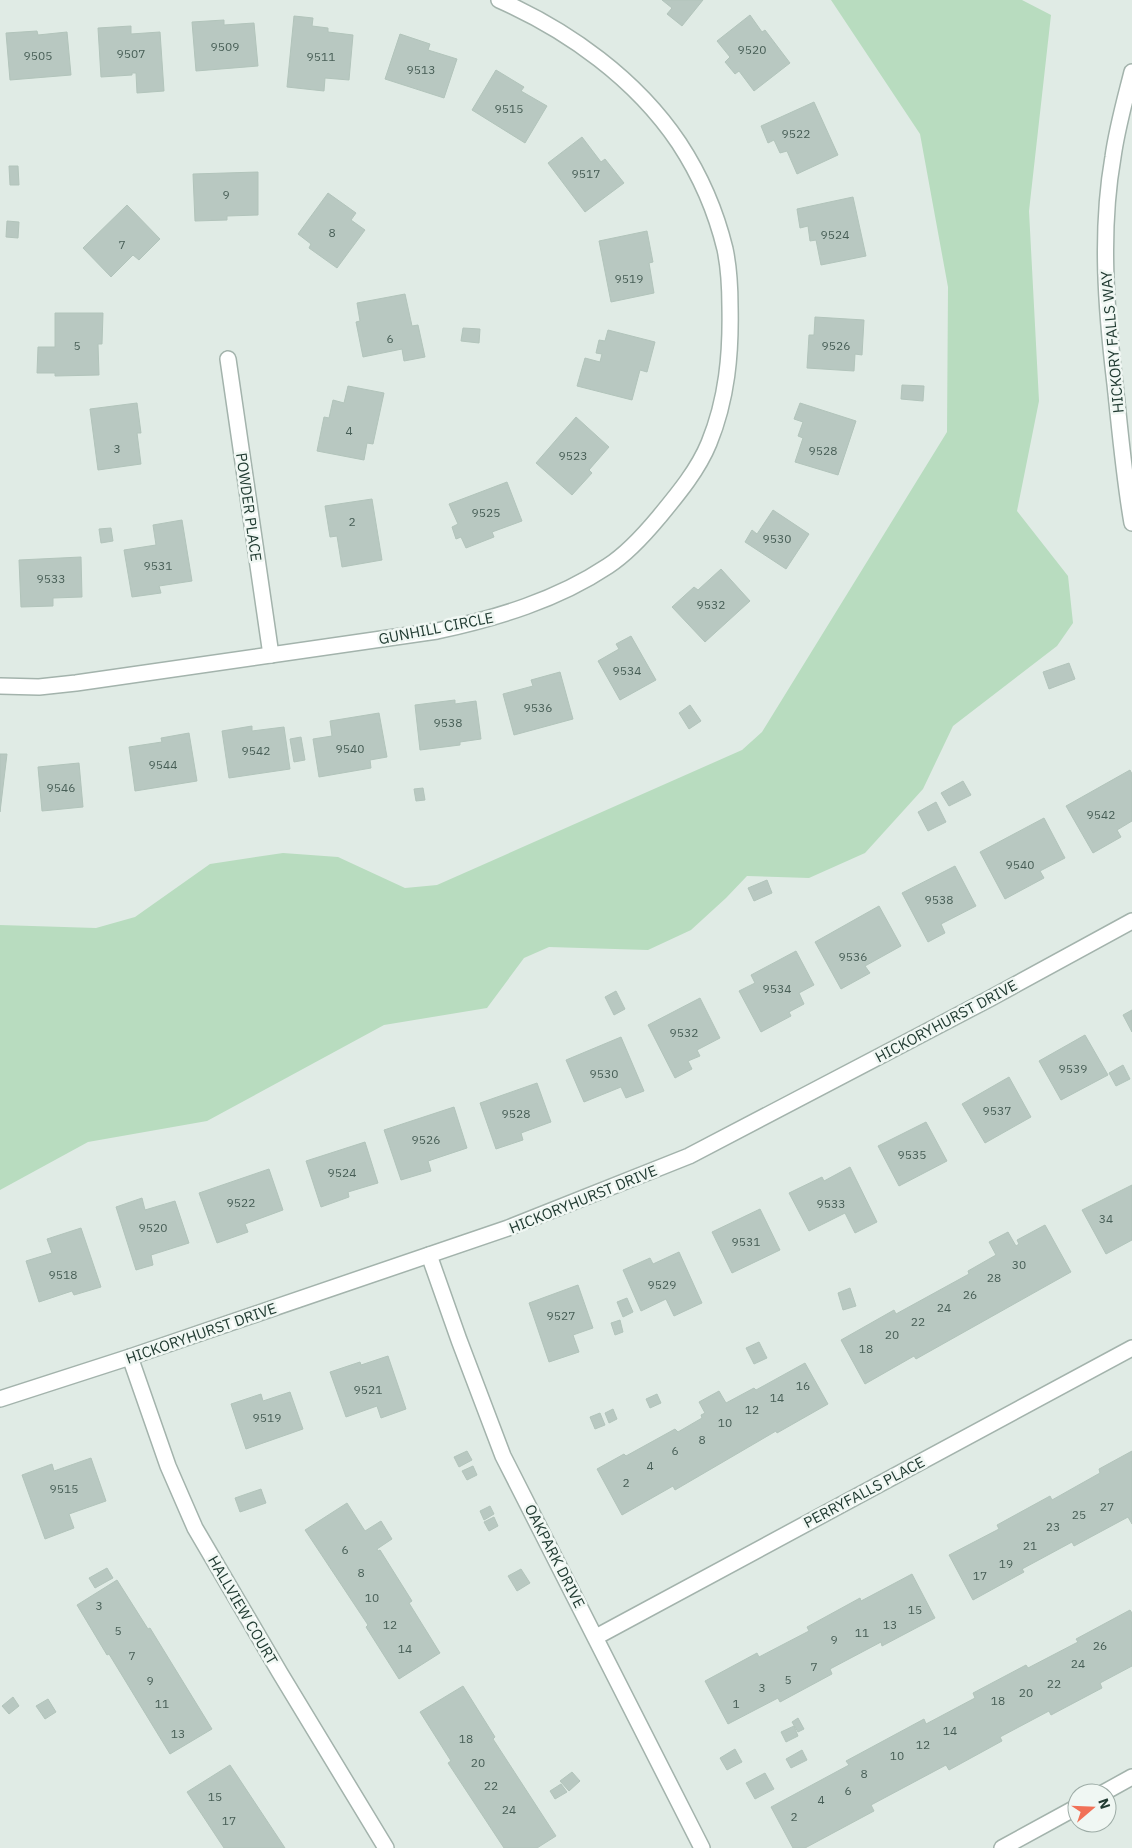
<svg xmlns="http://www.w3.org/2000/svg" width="1132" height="1848" font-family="'IBM Plex Sans',sans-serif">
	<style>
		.green { fill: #b8dcbf }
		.building { fill: #b8c8c1; stroke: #b2c4bb }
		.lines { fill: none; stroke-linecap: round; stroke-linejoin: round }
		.minor-casing { stroke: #a3b3ac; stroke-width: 18 }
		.minor { stroke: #fff; stroke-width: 15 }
		.labels { text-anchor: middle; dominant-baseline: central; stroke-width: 5; stroke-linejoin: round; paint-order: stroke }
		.number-label { font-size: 12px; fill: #475e56 }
		.street-label { font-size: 15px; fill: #213b32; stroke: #f0f7f3 }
	</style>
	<rect width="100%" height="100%" fill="#e0ebe5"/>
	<path class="green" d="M831,0H1022L1051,15L1029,211L1039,401L1017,511L1068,576L1073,623L1057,646L953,726L923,789L865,853L809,878L747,876L726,898L691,930L648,950L549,947L524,958L487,1008L384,1025L207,1121L88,1142L0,1190V925L96,928L135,917L210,864L283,853L338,857L405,888L437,885L742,750L762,732L947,432L948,287L920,134Z"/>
	<g class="building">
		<path d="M662,0H703L682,26L667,14L672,8Z"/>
		<path d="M750,15L762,32L765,30L790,63L754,91L739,71L735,74L725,62L730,57L717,41Z"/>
		<path d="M294,16L313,18L312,26L328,28V32L353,35L349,80L325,78L324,91L287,87Z"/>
		<path d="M224,20V25L254,23L258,66L196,71L192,22Z"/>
		<path d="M131,26V34L160,32L164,91L137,93L136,73H132V75L101,77L98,28Z"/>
		<path d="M37,31L38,35L67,32L71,75L10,80L6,33Z"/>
		<path d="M400,34L430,44L428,50L457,59L444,98L385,79Z"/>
		<path d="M496,70L524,87L521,91L547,106L525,143L472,110Z"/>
		<path d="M814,102L838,155L797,174L787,151L780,153L774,140L768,143L761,126Z"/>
		<path d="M582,137L601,162L605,159L624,183L585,212L548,163Z"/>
		<path d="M9,166H18L19,185H10Z"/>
		<path d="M258,172V215L227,216V220L195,221L193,174Z"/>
		<path d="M328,193L356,213L351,220L365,230L337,268L309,248L311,244L298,234Z"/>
		<path d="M853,197L866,256L821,265L816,240L810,241L808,226L800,228L797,209Z"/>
		<path d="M127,205L160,239L139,260L133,255L111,277L83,248Z"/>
		<path d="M7,221L19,222L18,238L6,237Z"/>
		<path d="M647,231L653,262L649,263L654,293L611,302L599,241Z"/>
		<path d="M405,294L412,326L418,325L425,357L404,361L402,349L363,357L356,322L360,321L357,303Z"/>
		<path d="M55,313H103L102,344H98L99,375L55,376V373H37L38,347H55Z"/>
		<path d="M815,317L864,320L862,355L855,354L854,371L807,368L809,335H814Z"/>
		<path d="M463,328L480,329L479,343L461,341Z"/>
		<path d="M608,330L655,342L647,372L640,370L632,400L577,386L585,358L600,362L602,354L596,353L599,340L605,341Z"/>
		<path d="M902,385L924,386L923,401L901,399Z"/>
		<path d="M348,386L384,393L373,444L367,443L364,460L317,451L324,417L329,418L333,400L344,403Z"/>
		<path d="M137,403L141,433H137L141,464L98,470L90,409Z"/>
		<path d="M800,403L856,421L838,475L795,462L803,438L798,436L803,422L794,419Z"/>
		<path d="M576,417L609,447L589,470L592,473L572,495L536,463Z"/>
		<path d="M507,482L522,521L492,532L494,537L466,548L461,537L456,539L452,527L458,524L449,504Z"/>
		<path d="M372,499L382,560L342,567L337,536L330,537L325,506Z"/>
		<path d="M773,510L809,534L786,569L745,542L752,530L757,534Z"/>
		<path d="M182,520L192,581L159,586L161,593L132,597L124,550L156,545L153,525Z"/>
		<path d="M111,528L113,541L101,543L99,529Z"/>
		<path d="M81,557L82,597L53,598V606L21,607L19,560Z"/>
		<path d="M721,569L750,601L705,642L672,607L694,587L698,590Z"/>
		<path d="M631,636L656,680L620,700L598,661L619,649L616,644Z"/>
		<path d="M1069,663L1075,679L1049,689L1043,672Z"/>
		<path d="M560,672L573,719L514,735L503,694L533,686L531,680Z"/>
		<path d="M455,700V704L476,701L481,739L460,742V745L420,750L415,705Z"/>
		<path d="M690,705L701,721L689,729L679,713Z"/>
		<path d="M379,713L387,757L370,760L371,768L319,777L313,739L332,736L330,721Z"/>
		<path d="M252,726V731L284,727L290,769L229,778L222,731Z"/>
		<path d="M189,733L197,781L135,791L129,747L162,742L161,738Z"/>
		<path d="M301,737L305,760L294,762L290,739Z"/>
		<path d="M0,754H7L0,812Z"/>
		<path d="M79,763L83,807L42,811L38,767Z"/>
		<path d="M1130,770L1132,774V821L1117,830L1121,837L1093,853L1066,806Z"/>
		<path d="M963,781L971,795L949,806L941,793Z"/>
		<path d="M423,788L425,800L416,801L414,789Z"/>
		<path d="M936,802L946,822L928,831L918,812Z"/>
		<path d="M1044,818L1065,858L1040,871L1044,878L1005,899L980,852Z"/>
		<path d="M955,866L976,906L941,924L945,933L928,942L902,893Z"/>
		<path d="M767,880L772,893L754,901L748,888Z"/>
		<path d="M879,906L901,946L865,966L870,973L841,989L815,942Z"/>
		<path d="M796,951L814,985L799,993L804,1004L789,1012L791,1016L761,1032L739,991L755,983L751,975Z"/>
		<path d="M616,991L625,1009L614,1015L605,997Z"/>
		<path d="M700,998L720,1038L697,1050L700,1056L688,1061L692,1069L675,1078L648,1025Z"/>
		<path d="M1132,1010V1032L1123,1015Z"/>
		<path d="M1085,1035L1108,1075L1061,1100L1039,1061Z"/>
		<path d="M621,1037L644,1091L626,1098L621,1087L584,1102L566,1060Z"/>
		<path d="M1123,1065L1130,1079L1116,1086L1109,1073Z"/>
		<path d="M1009,1077L1031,1117L985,1143L962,1104Z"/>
		<path d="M537,1083L551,1122L521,1133L523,1140L496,1149L480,1103Z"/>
		<path d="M454,1107L467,1148L428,1161L431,1171L401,1180L384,1130Z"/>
		<path d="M926,1122L947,1161L899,1186L878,1146Z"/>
		<path d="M365,1142L378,1183L348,1192L349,1197L321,1207L306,1161Z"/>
		<path d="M850,1167L877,1222L855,1233L845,1213L809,1231L789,1193L822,1177L824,1181Z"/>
		<path d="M269,1169L283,1210L245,1224L248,1232L217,1243L199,1193Z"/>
		<path d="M1132,1185V1240L1106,1254L1082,1210Z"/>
		<path d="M142,1198L145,1210L175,1201L189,1243L151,1255L153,1265L136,1270L116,1207Z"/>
		<path d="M760,1209L780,1250L732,1273L712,1232Z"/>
		<path d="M1045,1225L1071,1272L916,1359L914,1356L865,1384L841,1340L894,1310L896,1314L969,1274L968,1271L996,1255L989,1242L1008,1232L1016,1246L1019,1244L1017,1240Z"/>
		<path d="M81,1228L101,1287L74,1295L72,1291L39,1302L26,1261L52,1253L47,1239Z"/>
		<path d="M679,1252L702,1303L674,1316L666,1299L641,1311L623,1270L650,1258L653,1264Z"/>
		<path d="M578,1285L593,1328L573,1335L579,1352L549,1362L529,1303Z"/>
		<path d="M850,1288L856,1306L843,1310L838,1293Z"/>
		<path d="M627,1298L633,1312L623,1317L617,1302Z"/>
		<path d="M620,1320L623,1332L615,1335L611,1323Z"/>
		<path d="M759,1342L767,1358L754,1364L746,1348Z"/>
		<path d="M388,1356L406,1409L381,1418L377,1406L346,1417L330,1372L360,1362L361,1365Z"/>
		<path d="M805,1363L828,1404L777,1433L776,1431L675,1490L673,1486L622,1515L597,1469L624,1454L626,1456L675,1429L678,1432L702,1418L701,1415L705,1413L699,1402L719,1391L726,1403L754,1388L756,1390Z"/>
		<path d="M290,1392L303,1429L246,1449L231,1404L261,1394L263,1401Z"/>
		<path d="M657,1394L661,1403L650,1408L646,1399Z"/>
		<path d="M613,1409L617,1419L609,1423L605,1413Z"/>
		<path d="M600,1413L605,1425L595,1429L590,1417Z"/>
		<path d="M467,1451L472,1460L459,1467L454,1457Z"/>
		<path d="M1132,1451V1524L1128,1517L1074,1546L1072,1542L1022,1569L1024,1572L973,1600L949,1555L999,1529L997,1525L1050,1496L1052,1500L1100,1473L1099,1469Z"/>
		<path d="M91,1458L106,1501L69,1514L74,1528L45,1539L22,1475L52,1464L54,1471Z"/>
		<path d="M473,1466L477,1475L467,1480L462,1471Z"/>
		<path d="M261,1489L266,1503L240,1512L235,1498Z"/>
		<path d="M347,1503L365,1531L381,1521L392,1539L377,1549L378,1551L380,1550L412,1601L409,1603L440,1653L399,1679L366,1627L368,1625L305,1530Z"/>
		<path d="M490,1506L494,1514L484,1520L480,1511Z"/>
		<path d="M494,1517L498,1526L489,1531L484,1522Z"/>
		<path d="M107,1568L113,1578L95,1588L89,1578Z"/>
		<path d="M521,1569L530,1583L517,1591L508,1576Z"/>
		<path d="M912,1574L935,1618L882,1646L881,1642L830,1669L832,1674L780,1702L778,1698L728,1724L705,1681L757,1653L759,1657L809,1631L807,1627L860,1598L861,1601Z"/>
		<path d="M117,1580L148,1629L150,1628L212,1729L170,1754L109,1654L107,1655L77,1605Z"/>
		<path d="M1130,1610L1132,1613V1666L1100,1683L1102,1688L1051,1715L1049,1711L1000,1737L1002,1741L949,1770L946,1765L871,1805L874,1811L805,1848H793L771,1807L849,1765L846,1761L924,1719L926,1724L975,1698L973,1693L1026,1665L1028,1668L1078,1642L1076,1639Z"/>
		<path d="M463,1686L495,1737L493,1739L556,1836L537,1848H504L448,1763L451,1761L420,1712Z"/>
		<path d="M13,1697L19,1706L9,1714L2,1706Z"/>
		<path d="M48,1699L56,1712L45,1719L36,1706Z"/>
		<path d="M798,1718L804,1729L798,1732L792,1722Z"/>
		<path d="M794,1726L798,1736L786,1742L781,1732Z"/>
		<path d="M735,1749L742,1762L727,1770L720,1758Z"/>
		<path d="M802,1750L807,1760L791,1768L786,1759Z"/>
		<path d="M230,1765L285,1848H224L187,1792Z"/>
		<path d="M572,1772L580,1781L569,1791L560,1781Z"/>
		<path d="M765,1773L774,1789L755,1799L746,1783Z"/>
		<path d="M561,1784L567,1792L555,1799L550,1791Z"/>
	</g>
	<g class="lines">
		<g class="minor-casing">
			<g id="minor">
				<path d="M1132,72C1125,100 1117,128 1113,157C1100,231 1106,309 1115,384C1120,430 1124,477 1132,523"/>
				<path d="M228,359L271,655"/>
				<path d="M0,686L39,687L76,683L437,631C497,618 557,600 608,566C628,553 644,535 659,517C678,494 698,470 709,443C727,399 731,354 730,307C730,288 729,268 725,249C716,212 700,175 679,143C636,79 569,31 499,0"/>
				<path d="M429,1255L459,1340L503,1456L702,1848"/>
				<path d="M130,1357L168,1466L195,1528L280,1673L386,1848"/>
				<path d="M0,1399L130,1357L508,1228L689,1156L989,999L1132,921"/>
				<path d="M596,1637L1132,1348"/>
				<path d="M1103,1793L1132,1777"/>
				<path d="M1002,1848L1077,1807"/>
			</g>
		</g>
		<use href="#minor" class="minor"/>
	</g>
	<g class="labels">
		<g class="number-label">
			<text x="225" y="46">9509</text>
			<text x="752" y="49">9520</text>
			<text x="131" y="53">9507</text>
			<text x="38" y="55">9505</text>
			<text x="321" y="56">9511</text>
			<text x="421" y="69">9513</text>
			<text x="509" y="108">9515</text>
			<text x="796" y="133">9522</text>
			<text x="586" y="173">9517</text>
			<text x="226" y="194">9</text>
			<text x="332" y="232">8</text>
			<text x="835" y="234">9524</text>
			<text x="122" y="244">7</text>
			<text x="629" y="278">9519</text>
			<text x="390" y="338">6</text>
			<text x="77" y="345">5</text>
			<text x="836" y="345">9526</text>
			<text x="349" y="430">4</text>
			<text x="117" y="448">3</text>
			<text x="823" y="450">9528</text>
			<text x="573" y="455">9523</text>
			<text x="486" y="512">9525</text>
			<text x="352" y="521">2</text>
			<text x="777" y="538">9530</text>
			<text x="158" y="565">9531</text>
			<text x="51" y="578">9533</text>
			<text x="711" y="604">9532</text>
			<text x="627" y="670">9534</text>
			<text x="538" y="707">9536</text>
			<text x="448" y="722">9538</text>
			<text x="350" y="748">9540</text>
			<text x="256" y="750">9542</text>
			<text x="163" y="764">9544</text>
			<text x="61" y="787">9546</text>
			<text x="1101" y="814">9542</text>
			<text x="1020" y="864">9540</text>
			<text x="939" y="899">9538</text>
			<text x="853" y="956">9536</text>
			<text x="777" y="988">9534</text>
			<text x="684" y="1032">9532</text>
			<text x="1073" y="1068">9539</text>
			<text x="604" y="1073">9530</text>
			<text x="997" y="1110">9537</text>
			<text x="516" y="1113">9528</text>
			<text x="426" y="1139">9526</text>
			<text x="912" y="1154">9535</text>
			<text x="342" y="1172">9524</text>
			<text x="241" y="1202">9522</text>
			<text x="831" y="1203">9533</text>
			<text x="1106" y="1218">34</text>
			<text x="153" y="1227">9520</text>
			<text x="746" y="1241">9531</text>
			<text x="1019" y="1264">30</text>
			<text x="63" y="1274">9518</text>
			<text x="994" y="1277">28</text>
			<text x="662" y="1284">9529</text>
			<text x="970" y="1294">26</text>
			<text x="944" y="1307">24</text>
			<text x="561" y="1315">9527</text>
			<text x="918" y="1321">22</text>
			<text x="892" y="1334">20</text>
			<text x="866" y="1348">18</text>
			<text x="803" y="1385">16</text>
			<text x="368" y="1389">9521</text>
			<text x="777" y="1397">14</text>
			<text x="752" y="1409">12</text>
			<text x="267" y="1417">9519</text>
			<text x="725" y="1422">10</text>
			<text x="702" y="1439">8</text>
			<text x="675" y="1450">6</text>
			<text x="650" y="1465">4</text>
			<text x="626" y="1482">2</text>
			<text x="64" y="1488">9515</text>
			<text x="1107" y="1506">27</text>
			<text x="1079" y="1514">25</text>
			<text x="1053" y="1526">23</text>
			<text x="1030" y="1545">21</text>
			<text x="345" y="1549">6</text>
			<text x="1006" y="1563">19</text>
			<text x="361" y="1572">8</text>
			<text x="980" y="1575">17</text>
			<text x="372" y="1597">10</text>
			<text x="99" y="1605">3</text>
			<text x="915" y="1609">15</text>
			<text x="390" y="1624">12</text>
			<text x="890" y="1624">13</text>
			<text x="118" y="1630">5</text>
			<text x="862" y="1632">11</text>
			<text x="834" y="1639">9</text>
			<text x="1100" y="1645">26</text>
			<text x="405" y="1648">14</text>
			<text x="132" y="1655">7</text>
			<text x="1078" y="1663">24</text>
			<text x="814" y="1666">7</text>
			<text x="788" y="1679">5</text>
			<text x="150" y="1680">9</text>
			<text x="1054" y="1683">22</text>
			<text x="762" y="1687">3</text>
			<text x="1026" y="1692">20</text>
			<text x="998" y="1700">18</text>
			<text x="162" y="1703">11</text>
			<text x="736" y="1703">1</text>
			<text x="950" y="1730">14</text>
			<text x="178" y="1733">13</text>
			<text x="466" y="1738">18</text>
			<text x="923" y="1744">12</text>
			<text x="897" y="1755">10</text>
			<text x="478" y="1762">20</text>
			<text x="864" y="1773">8</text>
			<text x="491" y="1785">22</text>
			<text x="848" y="1790">6</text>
			<text x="215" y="1796">15</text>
			<text x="821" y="1799">4</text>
			<text x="509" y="1809">24</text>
			<text x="794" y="1816">2</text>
			<text x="229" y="1820">17</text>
		</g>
		<g class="street-label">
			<text transform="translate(1112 342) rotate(-95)">HICKORY FALLS WAY</text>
			<text transform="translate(249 507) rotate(82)">POWDER PLACE</text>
			<text transform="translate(436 628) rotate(-11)">GUNHILL CIRCLE</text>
			<text transform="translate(946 1021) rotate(-28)">HICKORYHURST DRIVE</text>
			<text transform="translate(583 1199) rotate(-22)">HICKORYHURST DRIVE</text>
			<text transform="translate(201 1333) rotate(-19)">HICKORYHURST DRIVE</text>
			<text transform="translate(864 1492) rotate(-28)">PERRYFALLS PLACE</text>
			<text transform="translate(555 1556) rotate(63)">OAKPARK DRIVE</text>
			<text transform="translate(243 1610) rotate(60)">HALLVIEW COURT</text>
		</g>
	</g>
	<g transform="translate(1092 1808) rotate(71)"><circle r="24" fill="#f0f7f3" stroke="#9daca6"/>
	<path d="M0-4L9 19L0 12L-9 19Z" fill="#f17157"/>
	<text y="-8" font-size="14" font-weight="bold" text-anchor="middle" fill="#213b32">N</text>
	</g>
</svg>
